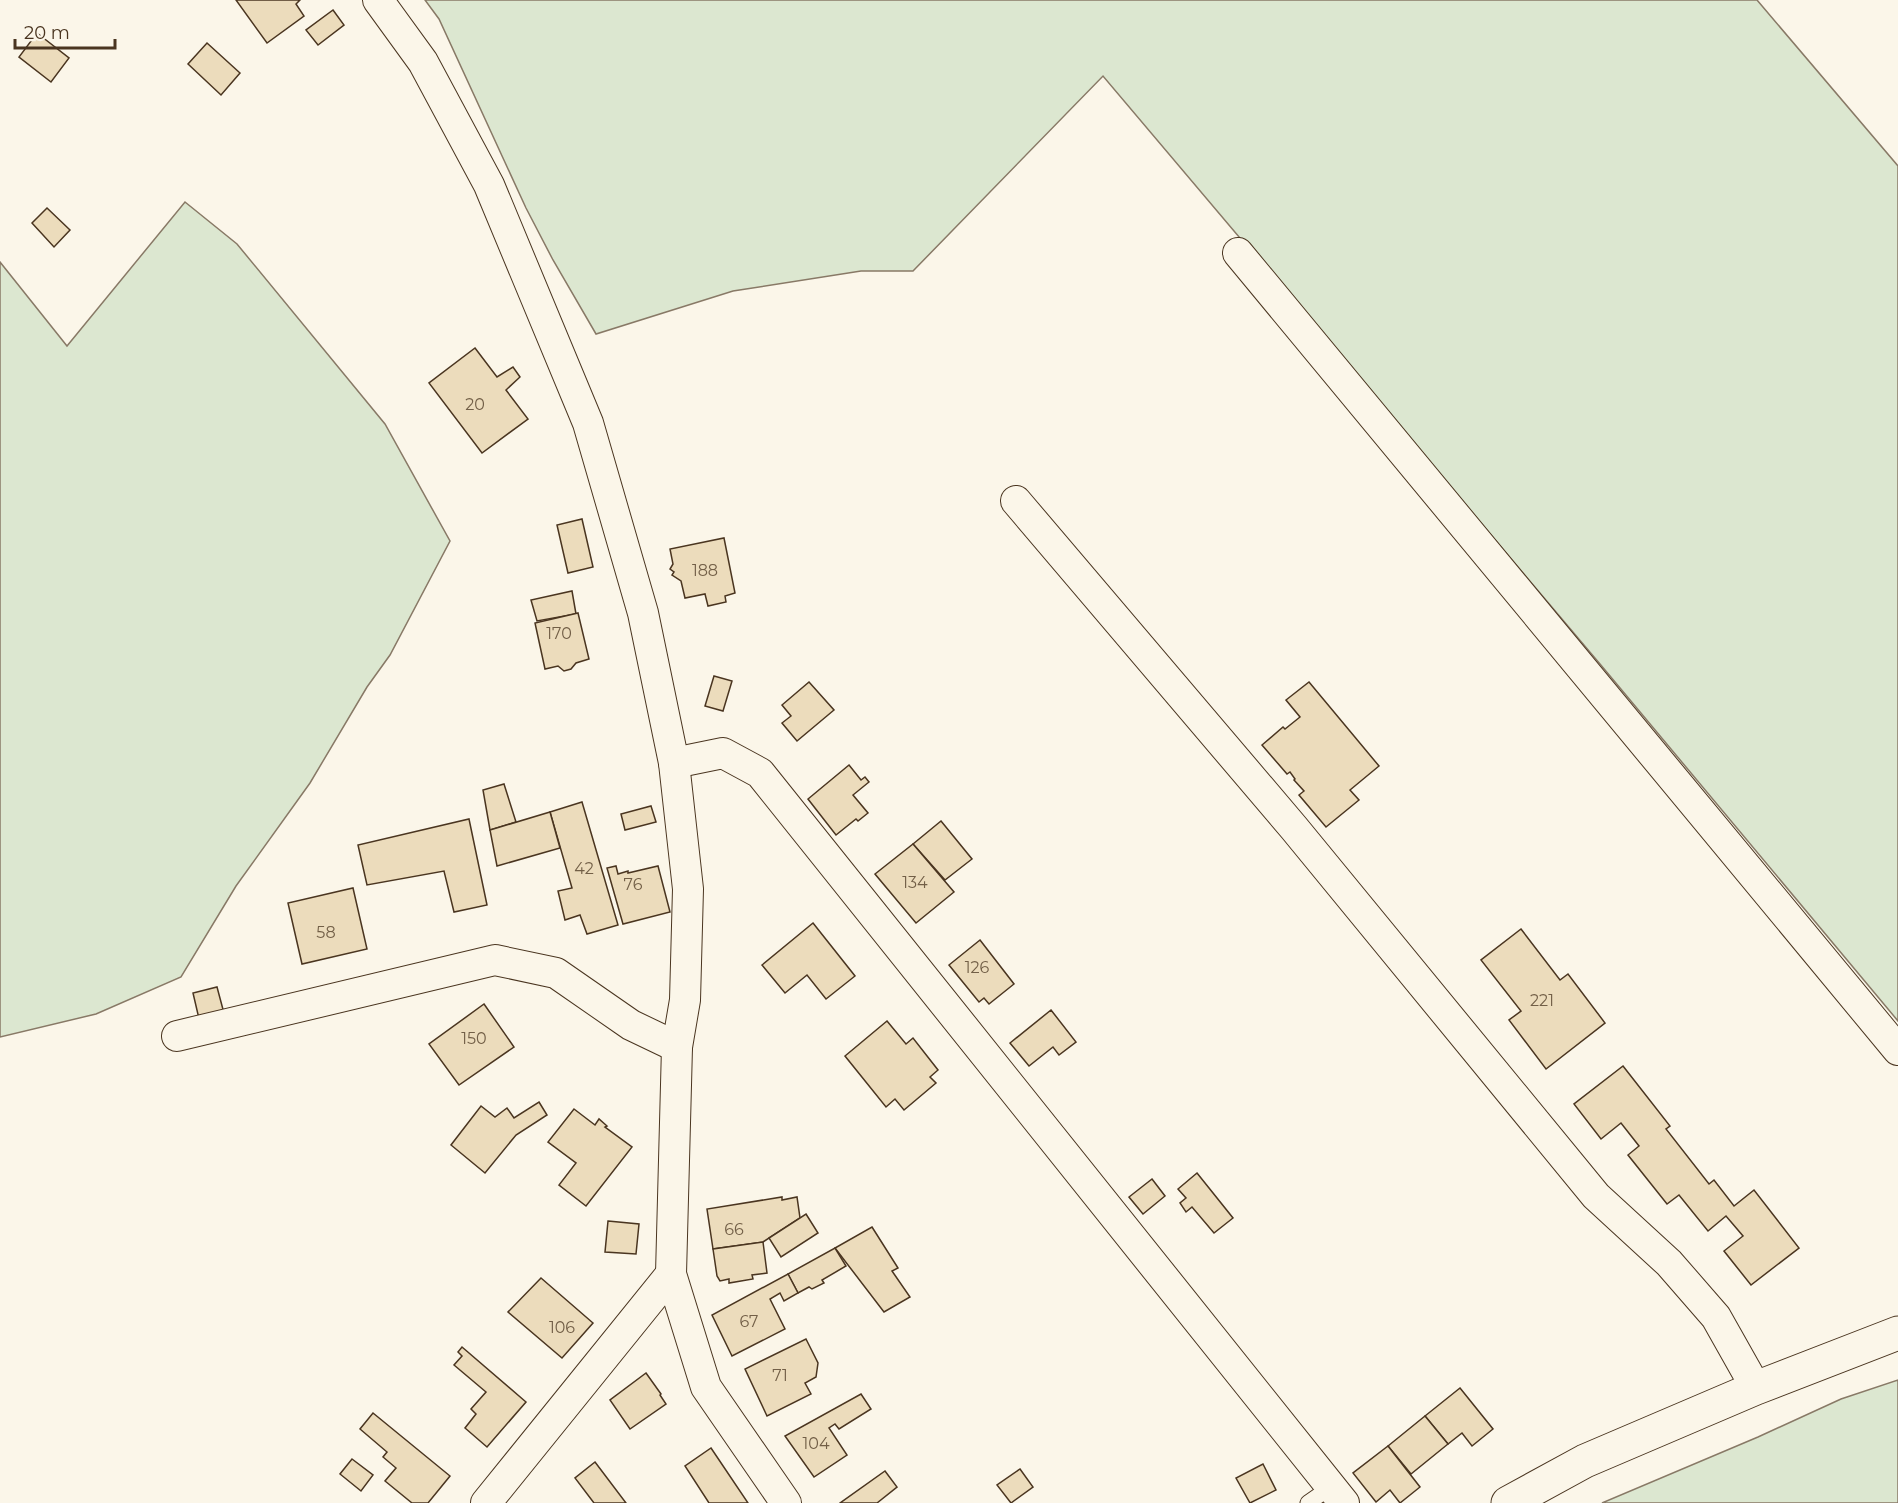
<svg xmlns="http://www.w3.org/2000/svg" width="1898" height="1503" font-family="Montserrat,sans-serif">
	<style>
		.green { fill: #dce7d0; stroke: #887966; stroke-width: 1.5 }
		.building { fill: #ecdcbc; stroke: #4a3520; stroke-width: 1.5 }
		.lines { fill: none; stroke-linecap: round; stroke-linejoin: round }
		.service-casing { stroke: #4a3520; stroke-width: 17 }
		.minor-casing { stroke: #4a3520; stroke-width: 32 }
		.tertiary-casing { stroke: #4a3520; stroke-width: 35 }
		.service { stroke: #fbf6e9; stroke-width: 15 }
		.minor { stroke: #fbf6e9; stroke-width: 30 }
		.tertiary { stroke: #fbf6e9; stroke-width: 33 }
		.labels { text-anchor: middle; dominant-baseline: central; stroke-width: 4.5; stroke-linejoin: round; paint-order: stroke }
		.number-label { font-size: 16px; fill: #725f47 }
	</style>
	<rect width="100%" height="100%" fill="#fbf6e9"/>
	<g class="green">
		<path d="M425,0H1757L1898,166V1021L1600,664L1103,76L913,271H861L733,291L596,334L553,260L526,208L439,19Z"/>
		<path d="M185,202L237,244L385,424L450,541L390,655L367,687L310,783L236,886L181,977L96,1014L0,1037V262L67,346Z"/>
		<path d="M1898,1380V1503H1602L1758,1437L1841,1399Z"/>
	</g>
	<g class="building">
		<path d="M236,0H300L296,4L304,16L267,43Z"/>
		<path d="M333,10L344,25L318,45L306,30Z"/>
		<path d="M37,33L69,58L51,82L19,57Z"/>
		<path d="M207,43L240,73L221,95L188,64Z"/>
		<path d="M47,208L70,230L54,247L32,223Z"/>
		<path d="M475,348L497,377L513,367L520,377L506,390L528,419L482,453L429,383Z"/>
		<path d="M582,519L593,567L568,573L557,525Z"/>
		<path d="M724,538L735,593L725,596L726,602L708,606L705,594L685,598L681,581L672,575L674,572L670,569L673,564L670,549Z"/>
		<path d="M572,591L576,614L537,621L531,600Z"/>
		<path d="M578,613L589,659L576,663L571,669L564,671L558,666L545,669L535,623Z"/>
		<path d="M714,676L732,681L723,711L705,706Z"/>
		<path d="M809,682L834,710L797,741L782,723L791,716L782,705Z"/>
		<path d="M1309,682L1379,766L1350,790L1359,800L1326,827L1299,795L1304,791L1294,780L1295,779L1290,772L1287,774L1262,745L1283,727L1285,729L1300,717L1286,700Z"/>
		<path d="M849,765L861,780L865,777L869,782L853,795L868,813L858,821L856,819L836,835L808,799Z"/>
		<path d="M504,784L516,822L490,830L483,790Z"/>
		<path d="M582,802L618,925L587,934L580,915L565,920L558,891L572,888L550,812Z"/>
		<path d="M651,806L656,822L625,830L621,814Z"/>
		<path d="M550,812L560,848L497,866L490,830Z"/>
		<path d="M469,819L487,905L454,912L444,871L367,885L358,845Z"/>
		<path d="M941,821L972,859L945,880L913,844Z"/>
		<path d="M913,844L954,892L916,923L875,874Z"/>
		<path d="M616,866L618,874L628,871V873L658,866L670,912L623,924L607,868Z"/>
		<path d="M353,888L367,949L302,964L288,903Z"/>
		<path d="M813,923L855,976L826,999L807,975L785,993L762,965Z"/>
		<path d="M1521,929L1560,980L1568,974L1605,1023L1546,1069L1509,1020L1521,1011L1481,960Z"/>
		<path d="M980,940L1014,984L989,1004L984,998L979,1002L949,965Z"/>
		<path d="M217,987L225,1017L200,1023L193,993Z"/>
		<path d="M484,1004L514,1047L459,1085L429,1044Z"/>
		<path d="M1051,1010L1076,1042L1059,1055L1053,1047L1029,1066L1010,1043Z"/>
		<path d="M887,1021L906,1044L913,1038L938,1070L930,1077L936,1083L904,1110L895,1099L886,1107L845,1056Z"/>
		<path d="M1623,1066L1670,1126L1666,1129L1709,1184L1714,1180L1734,1206L1754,1190L1799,1248L1751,1285L1724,1251L1743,1236L1726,1216L1708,1231L1679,1195L1667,1204L1628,1155L1639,1146L1621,1123L1601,1139L1574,1104Z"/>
		<path d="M539,1102L547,1115L516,1135L485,1173L451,1145L481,1106L495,1117L507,1108L514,1118Z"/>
		<path d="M574,1109L595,1125L599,1119L607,1126L605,1127L632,1147L586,1206L559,1185L576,1163L548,1142Z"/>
		<path d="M1197,1173L1233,1218L1214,1233L1192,1207L1186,1212L1180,1203L1186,1198L1178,1189Z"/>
		<path d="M1152,1179L1165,1196L1143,1214L1129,1197Z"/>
		<path d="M782,1197V1200L797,1197L800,1218L763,1242L713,1249L707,1209Z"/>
		<path d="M806,1214L818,1233L781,1257L769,1238Z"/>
		<path d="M608,1221L639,1224L636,1254L605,1252Z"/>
		<path d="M872,1227L898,1268L892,1271L910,1297L884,1312L835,1248Z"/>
		<path d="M763,1242L767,1273L752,1275L753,1279L729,1283V1279L720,1281L717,1276L713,1249Z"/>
		<path d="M835,1248L846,1266L822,1280L824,1283L812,1289L809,1287L798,1293L788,1274Z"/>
		<path d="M788,1274L798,1293L784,1301L780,1293L770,1299L785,1329L732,1356L712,1315Z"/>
		<path d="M541,1278L593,1323L562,1358L508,1312Z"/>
		<path d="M806,1339L818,1363L816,1377L805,1383L811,1394L767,1416L745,1369Z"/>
		<path d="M462,1347L526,1402L487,1447L465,1428L476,1414L471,1409L486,1392L454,1365L462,1356L458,1352Z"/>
		<path d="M646,1373L661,1394L660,1395L666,1404L630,1429L610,1400Z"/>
		<path d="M1460,1388L1493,1429L1472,1446L1462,1433L1448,1444L1425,1416Z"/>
		<path d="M861,1394L871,1409L839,1429L835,1424L829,1428L847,1455L814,1477L785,1436Z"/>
		<path d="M373,1413L450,1476L428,1503H412L385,1481L396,1468L383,1457L387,1452L360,1429Z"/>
		<path d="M1425,1416L1448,1444L1411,1474L1388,1446Z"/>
		<path d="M1388,1446L1420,1487L1400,1503L1390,1490L1376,1502L1353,1473Z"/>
		<path d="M711,1448L748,1503H709L685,1466Z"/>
		<path d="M352,1459L373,1475L361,1491L340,1474Z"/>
		<path d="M595,1462L626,1503H594L575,1478Z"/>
		<path d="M1263,1464L1276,1490L1250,1503L1236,1478Z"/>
		<path d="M1020,1469L1033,1487L1011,1503L997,1485Z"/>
		<path d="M885,1471L897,1487L877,1503H840Z"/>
	</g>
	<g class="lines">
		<g class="service-casing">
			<path id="service" d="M1308,1503L1331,1487"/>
		</g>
		<g class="minor-casing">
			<g id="minor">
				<path d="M378,0L423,62L489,185L588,423L643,613L674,763L688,889L685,1000L677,1047L671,1274L706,1387L786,1503"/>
				<path d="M1238,253L1898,1050"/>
				<path d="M1016,501L1294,828L1596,1196L1669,1263L1716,1317L1756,1388"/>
				<path d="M674,763L723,753L760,773L1344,1503"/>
				<path d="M177,1036L495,960L556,973L631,1025L677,1047"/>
				<path d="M486,1503L671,1274"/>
			</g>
		</g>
		<g class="tertiary-casing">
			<path id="tertiary" d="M1508,1503L1585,1461L1756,1388L1898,1333"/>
		</g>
		<use href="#service" class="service"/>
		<use href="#minor" class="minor"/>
		<use href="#tertiary" class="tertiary"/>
	</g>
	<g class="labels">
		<g class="number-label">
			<text x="475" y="404">20</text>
			<text x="705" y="570">188</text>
			<text x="559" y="633">170</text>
			<text x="584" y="868">42</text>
			<text x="915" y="882">134</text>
			<text x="633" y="884">76</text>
			<text x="326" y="932">58</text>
			<text x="977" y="967">126</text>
			<text x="1542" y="1000">221</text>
			<text x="474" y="1038">150</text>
			<text x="734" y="1229">66</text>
			<text x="749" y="1321">67</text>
			<text x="562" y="1327">106</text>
			<text x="780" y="1375">71</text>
			<text x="816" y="1443">104</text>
		</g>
	</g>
	<path d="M15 39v9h100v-9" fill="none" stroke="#4a3520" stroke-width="3"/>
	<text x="24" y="39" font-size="18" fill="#4a3520" stroke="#fbf6e9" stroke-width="4.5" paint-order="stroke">20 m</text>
</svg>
